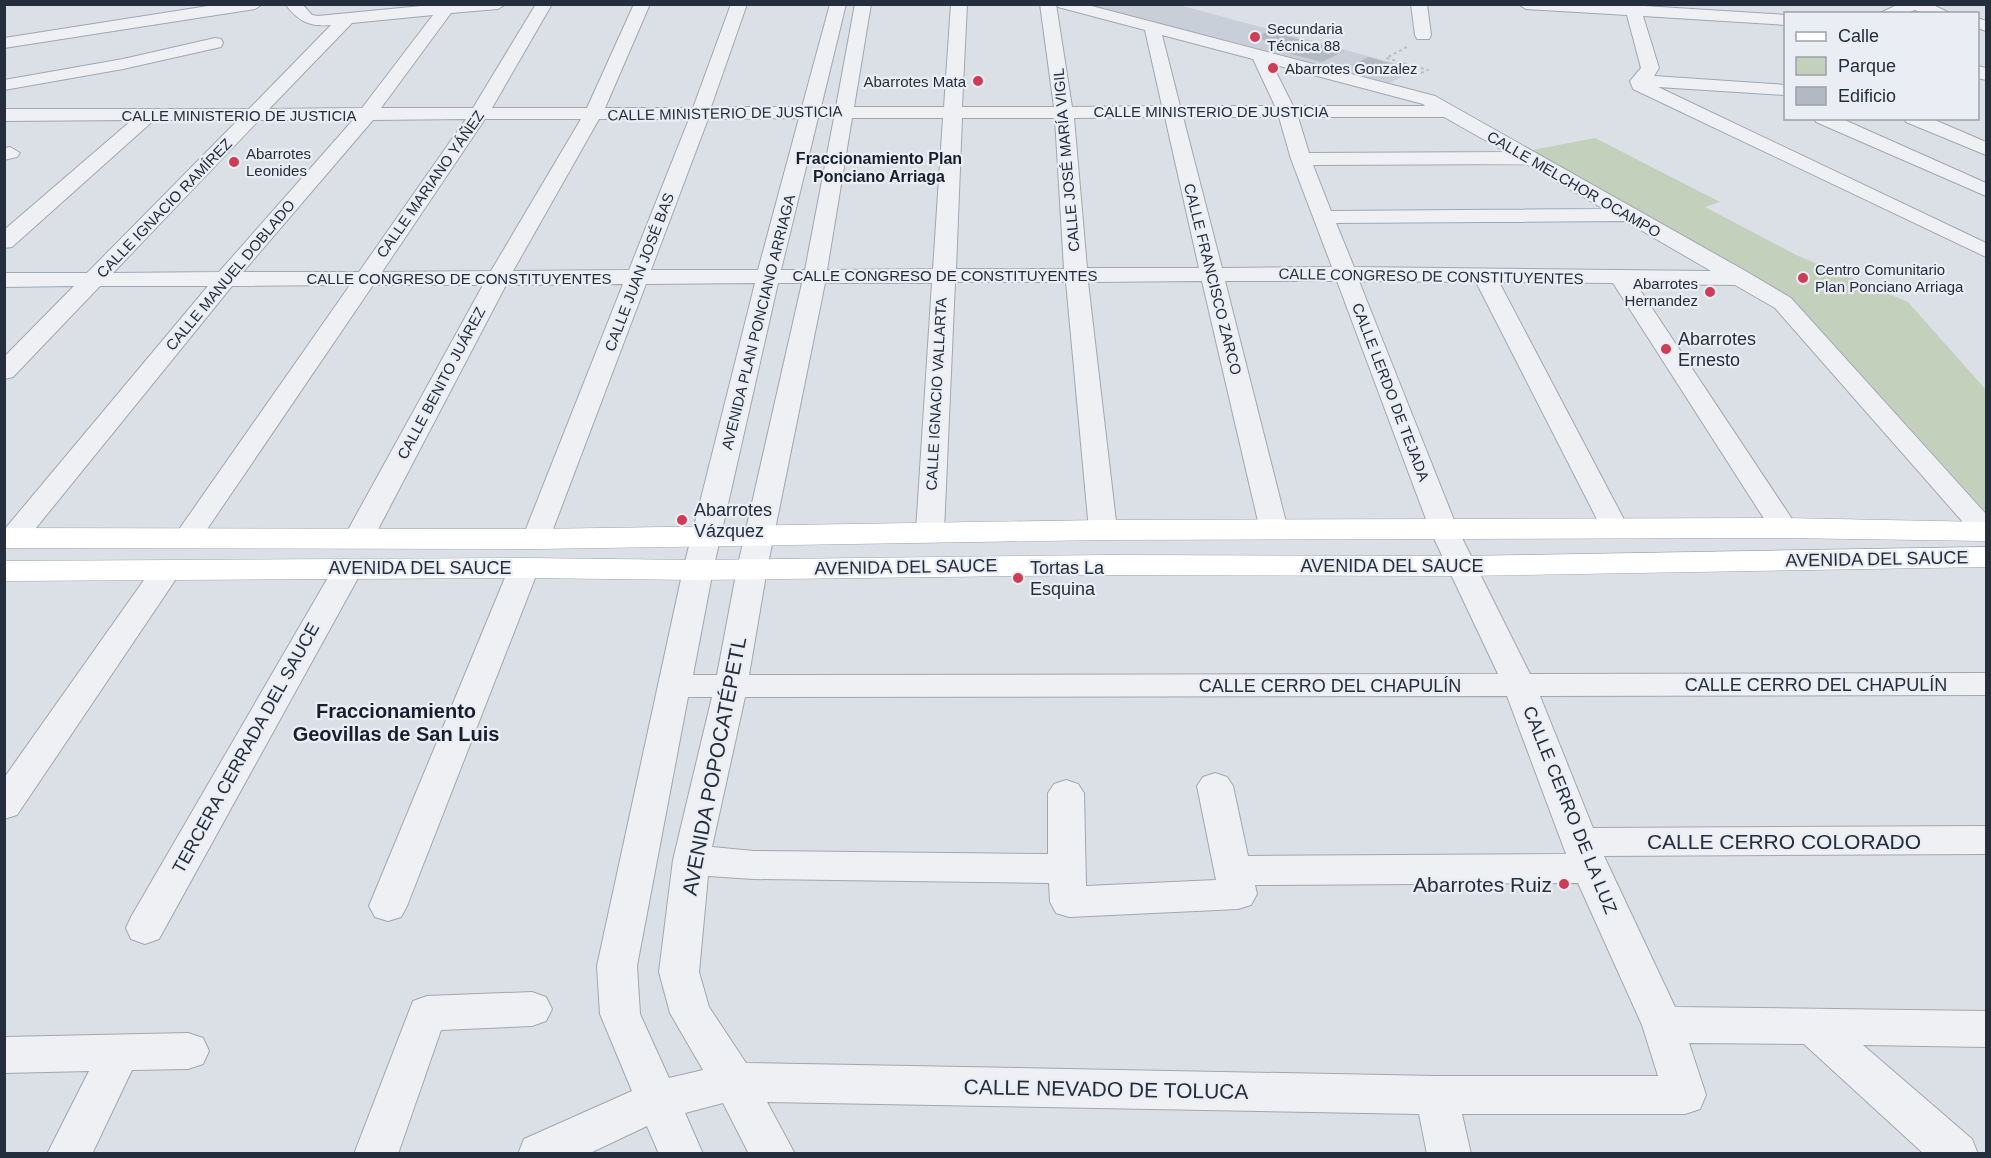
<svg xmlns="http://www.w3.org/2000/svg" width="1991" height="1158" font-family="Arial,sans-serif">
	<style>
		.built { fill: #c9cfd8 }
		.green { fill: #c2d0bc }
		.building { fill: #b3b9c2 }
		.lines { fill: none; stroke-linecap: round; stroke-linejoin: round }
		.minor-casing { stroke: #a1a7b0; stroke-width: 2 }
		.major-casing { stroke: #9ba4b1; stroke-width: 1 }
		.path { stroke: #babec4; stroke-width: 2; stroke-dasharray: 3 3; stroke-linecap: butt }
		.minor { fill: #eef0f4; fill-rule: evenodd }
		.major { fill: #fff; fill-rule: evenodd }
		.poi-dot { fill: #ce3d55; stroke: #eaeef4; stroke-width: 2 }
		.labels { text-anchor: middle; dominant-baseline: central; stroke-width: 4.5; stroke-linejoin: round; paint-order: stroke }
		.far-poi-label { font-size: 15px; fill: #252e3c; stroke: #eaeef4; text-anchor: start }
		.far-street-label { font-size: 15px; fill: #252e3c; stroke: #eaeef4 }
		.far-neighbourhood-label { font-size: 16px; font-weight: bold; fill: #181f2c; stroke: #eaeef4 }
		.poi-label { font-size: 18px; fill: #252e3c; stroke: #eaeef4; text-anchor: start }
		.street-label { font-size: 18px; fill: #252e3c; stroke: #eaeef4 }
		.neighbourhood-label { font-size: 20px; font-weight: bold; fill: #181f2c; stroke: #eaeef4 }
		.near-street-label { font-size: 21px; fill: #252e3c; stroke: #eaeef4 }
		.near-poi-label { font-size: 21px; fill: #252e3c; stroke: #eaeef4; text-anchor: end }
	</style>
	<rect width="100%" height="100%" fill="#dbe0e6"/>
	<path class="built" d="M1090,5H1179L1416,69L1390,83Z"/>
	<path class="green" d="M1595,138L1720,202L1705,207L1796,255L1908,302L1986,390V512L1796,302L1527,151Z"/>
	<g class="building">
		<path d="M1268,31L1344,51L1322,62L1271,49L1279,44L1255,38Z"/>
		<path d="M1369,57L1392,64L1376,72L1352,65Z"/>
	</g>
	<g class="lines">
		<g class="minor-casing">
			<g id="minor">
				<path d="M221,4H263L255,9L4,48V38Z"/>
				<path d="M285,4H302L312,15L318,16L442,4H506L498,9L451,13L381,108H473L536,4H552L492,108H587L634,4H650L605,108H693L731,4H747L711,107H802L830,4H846L821,107H836L855,4H871L854,107H944L951,4H967L962,107H1054L1040,4H1056L1072,107L1162,106L1145,30L1058,7L1056,4H1084L1435,96L1749,273L1791,298L1986,514V540L1976,537L1775,308L1735,285L1636,284L1798,528L1794,534L1784,537L1774,534L1770,528L1613,283L1499,282L1629,529L1625,535L1615,538L1605,535L1476,282L1359,281L1458,530L1530,674L1986,673V695L1540,696L1593,828L1986,826V854L1604,856L1675,1007L1986,1011V1047L1863,1045L1972,1139L1978,1154H1924L1804,1044L1689,1043L1706,1095L1700,1109L1685,1114H1462L1471,1154H1427L1419,1114L767,1102L795,1154H749L723,1103L685,1113L703,1154H659L647,1126L588,1154H518L524,1139L632,1091L600,1014L597,966L683,570L755,283L646,284L547,545L537,548L527,545L522,539L623,284L506,285L373,539L368,545L358,548L348,545L343,539L483,285H373L197,544L187,547L177,544L173,538L350,285L232,286L23,544L13,547L4,545V530L208,286H100L13,377L4,379V357L74,286L4,287V273H87L238,120H154L12,247L4,248V230L132,120L4,121V109H249L331,25C310,27 299,22 285,4ZM433,15L362,108L269,109L352,23ZM1162,35L1253,59L1275,106H1180ZM1272,64L1423,104L1425,106H1293ZM1165,117L1199,268H1087L1074,118ZM1183,117H1279L1291,159L1332,267L1222,268ZM1298,117H1444L1506,152L1309,153ZM799,118L758,270H651L708,119ZM818,118H834L805,270H781ZM852,118H943L933,269L827,270ZM962,118H1055L1064,269H956ZM466,119L359,272H243L373,120ZM485,119H581L491,271L382,272ZM599,119H689L629,270L513,271ZM259,120H353L219,272L113,273ZM1526,164L1604,209L1331,211L1313,165ZM1625,221L1711,271L1354,267L1336,223ZM1202,281L1260,530L1264,536L1274,539L1284,536L1288,530L1225,281H1337L1430,530L1498,674L749,675L767,569L825,283H932L916,531L920,537L930,540L940,537L944,531L955,282H1066L1089,530L1093,536L1103,539L1113,536L1117,530L1088,282ZM778,283H802L737,569L717,675H693L713,570ZM1507,696L1566,854L1248,856L1233,786L1227,777L1215,773L1203,777L1197,786L1216,880L1086,886L1084,793L1078,784L1066,780L1054,784L1048,793V854L754,851L712,847L745,697ZM688,697H712L673,860L659,972L670,1013L703,1070L669,1078L640,1014L637,966ZM708,876L754,879L1049,883L1050,902L1056,913L1069,917L1238,909L1251,905L1257,894L1255,885L1578,883L1642,1025L1658,1076H1436L746,1063L709,1007L699,972Z"/>
				<path d="M1411,4H1427L1431,35L1429,39H1417L1415,35Z"/>
				<path d="M1518,4H1612L1786,15V25L1643,16L1659,68L1654,76L1786,85V95L1658,87L1986,243V257L1633,89L1630,81L1641,68L1627,15L1526,9Z"/>
				<path d="M1899,4H1931L1952,14H1926L1915,10L1904,14H1878Z"/>
				<path d="M1978,18L1986,21V31L1978,28Z"/>
				<path d="M215,38L221,39L223,43L221,47L123,69L4,90V80L123,59Z"/>
				<path d="M1978,66L1986,68V80L1978,78Z"/>
				<path d="M1814,118H1840L1986,183V196L1816,122Z"/>
				<path d="M1904,118H1930L1986,142V155L1906,122Z"/>
				<path d="M10,147L20,153L17,157L4,160V148Z"/>
				<path d="M524,559L535,561L539,568L407,906L401,917L388,921L375,917L369,906L509,568L513,561Z"/>
				<path d="M348,560L359,562L363,569L159,939L145,944L131,939L126,928L131,917L333,569L337,562Z"/>
				<path d="M167,561L178,563L182,570L17,815L4,819V778L156,563Z"/>
				<path d="M532,992L546,997L552,1009L546,1021L532,1026L441,1030L398,1154H354L413,1001L427,996Z"/>
				<path d="M188,1033L203,1038L209,1051L203,1064L188,1069L132,1070L92,1154H47L89,1071L4,1073V1037Z"/>
			</g>
		</g>
		<g class="major-casing">
			<g id="major">
				<path d="M1784,518L1986,522V541L1784,538L1103,540L537,549L4,548V528L537,529L1103,520Z"/>
				<path d="M1986,547V567L1461,576L1107,575L698,580L524,578L4,581V561L524,558L698,560L1107,555L1461,556Z"/>
			</g>
		</g>
		<path class="path" d="M1407,47L1386,58L1428,70L1415,76"/>
		<use href="#minor" class="minor"/>
		<use href="#major" class="major"/>
	</g>
	<g class="poi-dot">
		<circle cx="1255" cy="37" r="6"/>
		<circle cx="1273" cy="68" r="6"/>
		<circle cx="978" cy="81" r="6"/>
		<circle cx="234" cy="162" r="6"/>
		<circle cx="1803" cy="278" r="6"/>
		<circle cx="1710" cy="292" r="6"/>
		<circle cx="1666" cy="349" r="6"/>
		<circle cx="682" cy="520" r="6"/>
		<circle cx="1018" cy="578" r="6"/>
		<circle cx="1564" cy="884" r="6"/>
	</g>
	<g class="labels">
		<g class="far-poi-label">
			<text x="1267" y="28">Secundaria<tspan x="1267" dy="17">Técnica 88</tspan></text>
			<text x="1285" y="68">Abarrotes Gonzalez</text>
			<text x="966" y="81" text-anchor="end">Abarrotes Mata</text>
			<text x="246" y="153">Abarrotes<tspan x="246" dy="17">Leonides</tspan></text>
			<text x="1815" y="269">Centro Comunitario<tspan x="1815" dy="17">Plan Ponciano Arriaga</tspan></text>
			<text x="1698" y="283" text-anchor="end">Abarrotes<tspan x="1698" dy="17">Hernandez</tspan></text>
		</g>
		<g class="far-street-label">
			<text x="1211" y="111">CALLE MINISTERIO DE JUSTICIA</text>
			<text transform="translate(725 113) rotate(-1)">CALLE MINISTERIO DE JUSTICIA</text>
			<text x="239" y="115">CALLE MINISTERIO DE JUSTICIA</text>
			<text transform="translate(1066 160) rotate(-95)">CALLE JOSÉ MARÍA VIGIL</text>
			<text transform="translate(430 184) rotate(-55)">CALLE MARIANO YÁÑEZ</text>
			<text transform="translate(1574 184) rotate(30)">CALLE MELCHOR OCAMPO</text>
			<text transform="translate(164 208) rotate(-46)">CALLE IGNACIO RAMÍREZ</text>
			<text transform="translate(639 272) rotate(-69)">CALLE JUAN JOSÉ BAS</text>
			<text transform="translate(230 275) rotate(-50)">CALLE MANUEL DOBLADO</text>
			<text x="945" y="275">CALLE CONGRESO DE CONSTITUYENTES</text>
			<text transform="translate(1431 276) rotate(1)">CALLE CONGRESO DE CONSTITUYENTES</text>
			<text x="459" y="278">CALLE CONGRESO DE CONSTITUYENTES</text>
			<text transform="translate(1213 279) rotate(76)">CALLE FRANCISCO ZARCO</text>
			<text transform="translate(758 322) rotate(-76)">AVENIDA PLAN PONCIANO ARRIAGA</text>
			<text transform="translate(441 383) rotate(-62)">CALLE BENITO JUÁREZ</text>
			<text transform="translate(1391 392) rotate(69)">CALLE LERDO DE TEJADA</text>
			<text transform="translate(936 394) rotate(-87)">CALLE IGNACIO VALLARTA</text>
		</g>
		<g class="far-neighbourhood-label">
			<text x="879" y="158">Fraccionamiento Plan<tspan x="879" dy="18">Ponciano Arriaga</tspan></text>
		</g>
		<g class="poi-label">
			<text x="1678" y="339">Abarrotes<tspan x="1678" dy="21">Ernesto</tspan></text>
			<text x="694" y="510">Abarrotes<tspan x="694" dy="21">Vázquez</tspan></text>
			<text x="1030" y="568">Tortas La<tspan x="1030" dy="21">Esquina</tspan></text>
		</g>
		<g class="street-label">
			<text transform="translate(1877 559) rotate(-1)">AVENIDA DEL SAUCE</text>
			<text x="1392" y="566">AVENIDA DEL SAUCE</text>
			<text transform="translate(906 567) rotate(-1)">AVENIDA DEL SAUCE</text>
			<text x="420" y="568">AVENIDA DEL SAUCE</text>
			<text x="1816" y="685">CALLE CERRO DEL CHAPULÍN</text>
			<text x="1330" y="686">CALLE CERRO DEL CHAPULÍN</text>
			<text transform="translate(246 748) rotate(-61)">TERCERA CERRADA DEL SAUCE</text>
			<text transform="translate(1570 810) rotate(68)">CALLE CERRO DE LA LUZ</text>
		</g>
		<g class="neighbourhood-label">
			<text x="396" y="711">Fraccionamiento<tspan x="396" dy="23">Geovillas de San Luis</tspan></text>
		</g>
		<g class="near-street-label">
			<text transform="translate(714 766) rotate(-79)">AVENIDA POPOCATÉPETL</text>
			<text x="1784" y="841">CALLE CERRO COLORADO</text>
			<text transform="translate(1106 1089) rotate(1)">CALLE NEVADO DE TOLUCA</text>
		</g>
		<g class="near-poi-label">
			<text x="1552" y="884">Abarrotes Ruiz</text>
		</g>
	</g>
	<rect width="1991" height="1158" fill="none" stroke="#252e3c" stroke-width="12"/>
	<rect x="1784" y="12" width="195" height="108" fill="#eaeef4" stroke="#9ba1aa" stroke-width="1.5"/>
	<rect x="1796" y="32" width="30" height="9" fill="#ffffff" stroke="#9ba1aa" stroke-width="1.5"/>
	<text x="1838" y="42" font-size="18" fill="#252e3c">Calle</text>
	<rect x="1796" y="57" width="30" height="18" fill="#c2d0bc" stroke="#9ba1aa" stroke-width="1.5"/>
	<text x="1838" y="72" font-size="18" fill="#252e3c">Parque</text>
	<rect x="1796" y="87" width="30" height="18" fill="#b3b9c2" stroke="#9ba1aa" stroke-width="1.5"/>
	<text x="1838" y="102" font-size="18" fill="#252e3c">Edificio</text>
</svg>
